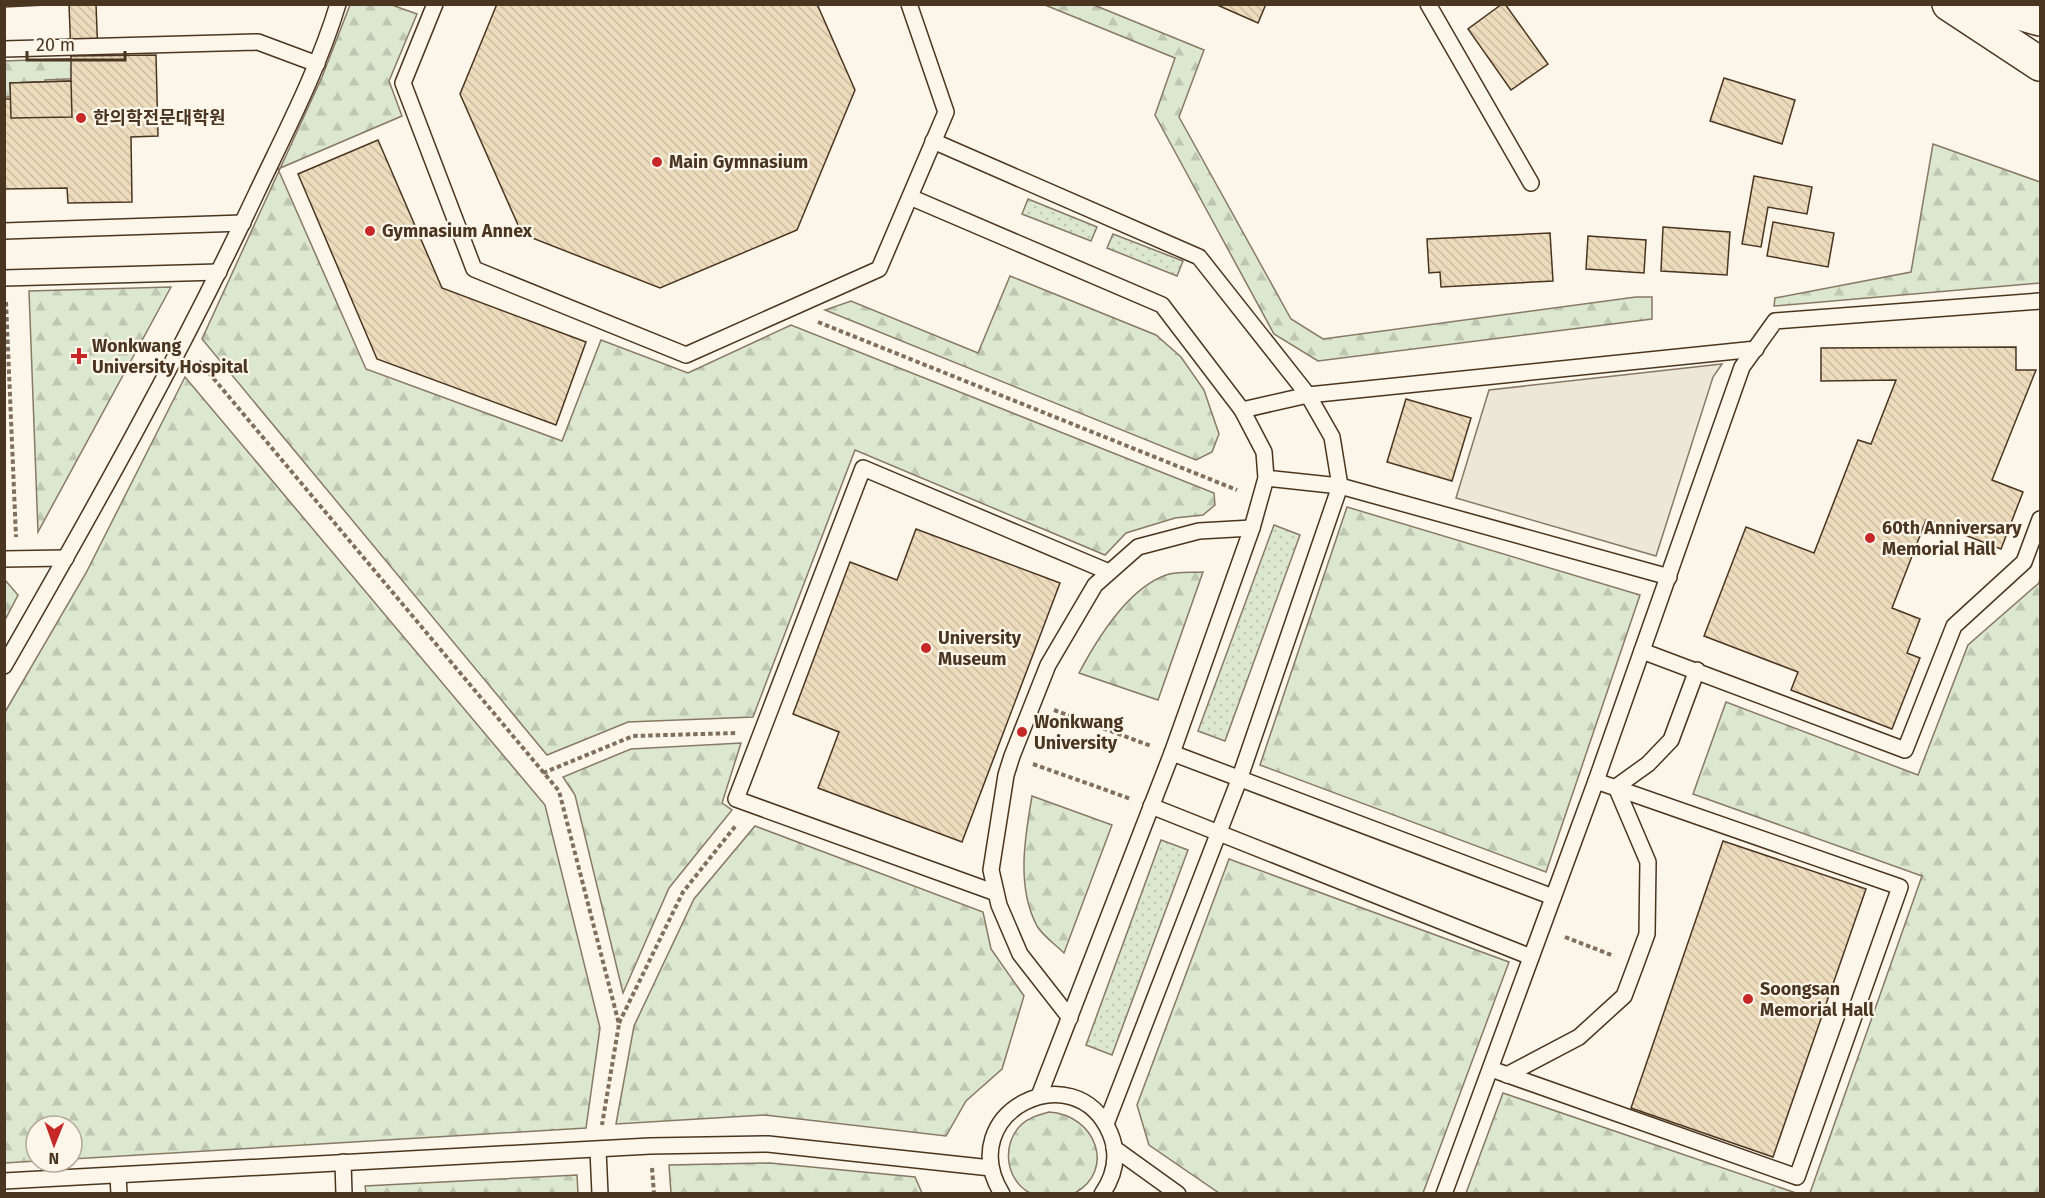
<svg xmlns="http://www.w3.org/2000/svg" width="2045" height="1198" font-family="'Fira Sans','Noto Sans KR',sans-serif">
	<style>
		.grass { fill: url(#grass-dots); stroke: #887966; stroke-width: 1.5 }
		.forest { fill: url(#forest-firs); stroke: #887966; stroke-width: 1.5 }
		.parking { fill: #ede7d9; stroke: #887966; stroke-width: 1.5 }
		.building { fill: url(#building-back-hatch); stroke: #4a3520; stroke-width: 1.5 }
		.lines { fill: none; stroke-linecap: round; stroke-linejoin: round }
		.service-casing { stroke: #4a3520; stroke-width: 18 }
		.tertiary-casing { stroke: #4a3520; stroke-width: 36 }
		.secondary-casing { stroke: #4a3520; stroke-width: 36 }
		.path { stroke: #7f6f5c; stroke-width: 4; stroke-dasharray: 4.5 3; stroke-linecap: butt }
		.service { stroke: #fbf6e9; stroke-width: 15 }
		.tertiary { stroke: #fbf6e9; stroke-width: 33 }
		.secondary { stroke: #fbf6e9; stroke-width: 33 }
		.poi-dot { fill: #c62828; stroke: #fbf6e9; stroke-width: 2 }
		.labels { text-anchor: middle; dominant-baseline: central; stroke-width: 4.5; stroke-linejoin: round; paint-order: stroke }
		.poi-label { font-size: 18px; font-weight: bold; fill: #4a3520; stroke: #fbf6e9; text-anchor: start }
	</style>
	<defs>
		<pattern id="grass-dots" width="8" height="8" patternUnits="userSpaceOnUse" patternTransform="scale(1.5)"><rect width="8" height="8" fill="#dce7d0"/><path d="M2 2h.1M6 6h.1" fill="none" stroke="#bec7b2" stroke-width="1.8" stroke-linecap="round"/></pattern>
		<pattern id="forest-firs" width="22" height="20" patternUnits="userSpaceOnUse" patternTransform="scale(1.5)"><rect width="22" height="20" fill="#dce7d0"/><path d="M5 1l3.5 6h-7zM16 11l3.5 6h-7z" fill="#bec7b2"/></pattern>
		<pattern id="building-back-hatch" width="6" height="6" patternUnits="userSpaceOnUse" patternTransform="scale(1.5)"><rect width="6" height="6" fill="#ecdcbc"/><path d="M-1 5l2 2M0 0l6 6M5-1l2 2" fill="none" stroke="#ccbda1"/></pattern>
	</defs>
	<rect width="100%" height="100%" fill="#fbf6e9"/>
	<g class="grass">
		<path d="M1028,199L1097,227L1091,241L1022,214Z"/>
		<path d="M1113,234L1183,261L1177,276L1107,248Z"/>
		<path d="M1274,525L1300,535L1225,741L1198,731Z"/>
		<path d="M1161,840L1188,850L1112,1055L1086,1045Z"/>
	</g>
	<g class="forest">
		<path d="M350,5H392L417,14L389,81L402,116L278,169L366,369L562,441L601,340L688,373L791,325L1214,493L1215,505L1203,515L1175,518L1126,533L1105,555L855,450L753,717L628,722L547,755L202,339L322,77Z"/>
		<path d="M1045,5H1094L1204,50L1179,117L1291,319L1323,339L1636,297H1652V319L1318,361L1274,334L1155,115L1175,58Z"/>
		<path d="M89,58L90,78L45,80V96L5,97L4,61Z"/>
		<path d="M1933,144L2040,182V283L1774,306L1775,298L1911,272Z"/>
		<path d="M1010,276L1156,335L1181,357L1204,390L1219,434L1212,452L1196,460L825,310L851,301L978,353Z"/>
		<path d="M171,287L38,532L29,291Z"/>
		<path d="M185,377L545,805L600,1028L586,1128L72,1159V1126H36V1161L5,1163V712L86,573Z"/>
		<path d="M1347,507L1640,595L1546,872L1260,765Z"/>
		<path d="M1203,572L1158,700L1079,673C1097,639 1127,589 1166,575C1177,571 1192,573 1203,572Z"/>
		<path d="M2040,578V1193H1810L1922,876L1693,794L1726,702L1918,775L1968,645L2039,583Z"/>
		<path d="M5,580L18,595L5,620Z"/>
		<path d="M741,743L722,803L732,810L669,888L623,993L575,795L563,777L631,749Z"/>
		<path d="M1032,796L1112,825L1064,953C1056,945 1043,936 1037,926C1016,887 1025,837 1032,796Z"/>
		<path d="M755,826L983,912L991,949L1024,996L1002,1069L966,1101L946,1136L765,1115L616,1124L634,1026L694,899Z"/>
		<path d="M1229,859L1509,962L1423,1193H1219L1149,1145L1137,1105Z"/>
		<path d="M1503,1093L1796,1193H1466Z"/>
		<path d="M1049,1112C1096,1115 1116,1170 1075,1193H1030C1005,1180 1001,1143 1022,1124C1030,1117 1039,1115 1049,1112Z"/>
		<path d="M770,1163L915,1177L922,1193H671L669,1165Z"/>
		<path d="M577,1175L578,1193H366L365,1186Z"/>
	</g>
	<path class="parking" d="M1722,364L1713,377L1656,556L1456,498L1489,390Z"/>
	<g class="building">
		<path d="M4,4H68L4,7Z"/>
		<path d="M69,4H96L98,56H71Z"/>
		<path d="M497,4H817L855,90L797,230L660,288L522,234L460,94Z"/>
		<path d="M1215,4H1266L1258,23Z"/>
		<path d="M1502,4H1505L1548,64L1511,90L1468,29Z"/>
		<path d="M156,55L158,136L131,137L132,202L68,203L67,188L4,189V99H11L10,83L71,81V56Z"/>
		<path d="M1724,78L1795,100L1782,144L1710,121Z"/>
		<path d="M71,81L72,117L11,118L10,83Z"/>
		<path d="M378,140L442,288L586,342L556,425L377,359L298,174Z"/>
		<path d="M1754,176L1812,187L1807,214L1768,207L1761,247L1742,244Z"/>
		<path d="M1773,222L1834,233L1828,267L1767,256Z"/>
		<path d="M1663,227L1730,232L1727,275L1661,271Z"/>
		<path d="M1550,233L1553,281L1441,287L1440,272L1429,273L1427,239Z"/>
		<path d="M1588,236L1646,240L1644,273L1586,269Z"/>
		<path d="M2016,347V370H2036L1992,480L2023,492L2001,549L1926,520L1892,608L1920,619L1907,653L1920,658L1892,729L1791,690L1798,672L1704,636L1746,527L1814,553L1858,440L1871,444L1896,380L1821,381V348Z"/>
		<path d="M1406,399L1471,418L1452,481L1387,462Z"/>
		<path d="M916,529L1060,583L962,842L818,788L839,732L793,714L850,562L897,580Z"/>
		<path d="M1723,841L1866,889L1773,1157L1631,1108Z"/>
	</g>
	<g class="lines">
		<g class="service-casing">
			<g id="service">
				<path d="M435,4L403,83L474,269L686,355L879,269L946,112L909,4"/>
				<path d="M1428,4L1531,183"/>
				<path d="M4,49L258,42L317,64"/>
				<path d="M933,141L1199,257L1308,395L1332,437L1340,486L1239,780L1106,1124"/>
				<path d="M910,197L1162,305L1242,410L1264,452L1266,478L1252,528L1172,753L1039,1096"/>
				<path d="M4,231L243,223"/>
				<path d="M4,278L219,272"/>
				<path d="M1242,410L1308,395L1756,349"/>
				<path d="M1266,478L1340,486L1669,577"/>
				<path d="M4,559L66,558"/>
				<path d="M1642,651L1905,750L1954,626L2024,562L2040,519"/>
				<path d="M4,666C93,511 181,354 257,192C286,131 318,70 338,4"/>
				<path d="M1172,753L1553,897"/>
				<path d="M1151,806L1531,957"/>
				<path d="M996,893L736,799L863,468L1109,572"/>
				<path d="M1070,1018L1020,954L999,905L991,870L1006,775L1012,756L1048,665L1095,585L1138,547L1199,531L1252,528"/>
				<path d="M1491,1069L1797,1177L1900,887L1596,781"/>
				<path d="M1507,1075L1579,1037L1624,996L1636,964L1647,934L1648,862L1616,787L1648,764L1671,740L1697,670"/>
				<path d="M1114,1148L1178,1194"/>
				<path d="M598,1150L600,1194"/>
				<path d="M343,1162L344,1194"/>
				<path d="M118,1175L119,1194"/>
				<path d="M4,1181L650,1146L768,1144L991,1168"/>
				<path d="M1002,1194C952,1112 1075,1052 1110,1133C1119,1154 1115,1175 1102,1194"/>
				<path d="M1444,1194L1596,781L1742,367L1775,321L2040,301"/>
			</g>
		</g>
		<g class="tertiary-casing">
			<path id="tertiary" d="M1988,4L2040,19"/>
		</g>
		<g class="secondary-casing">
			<path id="secondary" d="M1949,4L2040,64"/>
		</g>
		<g class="path">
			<path d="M6,302L16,537"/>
			<path d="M818,322L1237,490"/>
			<path d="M199,361L559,791L619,1024L602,1125"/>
			<path d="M1054,710L1151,746"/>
			<path d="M1033,764L1131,799"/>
			<path d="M543,773L633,736L736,733"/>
			<path d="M1565,937L1614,956"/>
			<path d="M619,1023L683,892L737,824"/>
			<path d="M652,1168L654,1194"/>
		</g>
		<use href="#service" class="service"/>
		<use href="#tertiary" class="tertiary"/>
		<use href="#secondary" class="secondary"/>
	</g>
	<g class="poi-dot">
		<circle cx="81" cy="118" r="6"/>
		<circle cx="657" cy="162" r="6"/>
		<circle cx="370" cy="231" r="6"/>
		<path d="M76 347h6v6h6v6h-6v6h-6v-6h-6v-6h6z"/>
		<circle cx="1870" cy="538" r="6"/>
		<circle cx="926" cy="648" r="6"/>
		<circle cx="1022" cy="732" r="6"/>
		<circle cx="1748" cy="999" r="6"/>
	</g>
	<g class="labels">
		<g class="poi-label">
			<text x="93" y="118">한의학전문대학원</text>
			<text x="669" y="162">Main Gymnasium</text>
			<text x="382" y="231">Gymnasium Annex</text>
			<text x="92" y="346">Wonkwang<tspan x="92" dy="21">University Hospital</tspan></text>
			<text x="1882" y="528">60th Anniversary<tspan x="1882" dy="21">Memorial Hall</tspan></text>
			<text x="938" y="638">University<tspan x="938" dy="21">Museum</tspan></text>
			<text x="1034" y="722">Wonkwang<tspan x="1034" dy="21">University</tspan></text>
			<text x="1760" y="989">Soongsan<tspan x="1760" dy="21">Memorial Hall</tspan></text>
		</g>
	</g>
	<rect width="2045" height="1198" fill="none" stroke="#4a3520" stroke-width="12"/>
	<g transform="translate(54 1144) rotate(181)"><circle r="28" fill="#fbf6e9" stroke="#b4a999" stroke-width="1.5"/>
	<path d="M0-4.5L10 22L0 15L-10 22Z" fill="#c62828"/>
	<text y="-9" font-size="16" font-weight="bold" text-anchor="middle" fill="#4a3520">N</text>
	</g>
	<path d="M27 51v9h98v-9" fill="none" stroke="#4a3520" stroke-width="3"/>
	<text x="36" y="51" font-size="18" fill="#4a3520" stroke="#fbf6e9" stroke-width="4.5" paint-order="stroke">20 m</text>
</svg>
